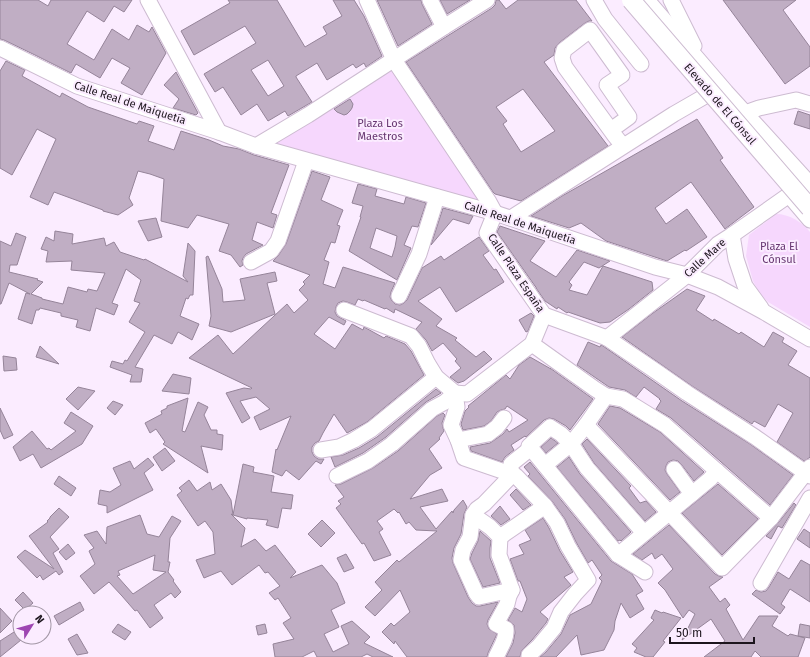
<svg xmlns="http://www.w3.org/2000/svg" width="810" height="657" font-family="'Fira Sans',sans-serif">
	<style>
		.green { fill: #f6d7fd }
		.building { fill: #c0aec4; stroke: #958499; fill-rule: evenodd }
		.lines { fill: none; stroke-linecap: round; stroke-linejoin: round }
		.minor-casing { stroke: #cdbbd1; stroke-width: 17 }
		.minor { stroke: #fff; stroke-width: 15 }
		.major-bridge-casing { stroke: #cdbbd1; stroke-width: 20; stroke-linecap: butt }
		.major-bridge { stroke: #fff; stroke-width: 18 }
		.labels { text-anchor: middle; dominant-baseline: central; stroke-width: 4; stroke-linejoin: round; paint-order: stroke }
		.street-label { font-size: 11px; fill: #1c151d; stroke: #fbecff }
		.park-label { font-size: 11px; fill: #673771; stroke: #fbecff }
	</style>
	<rect width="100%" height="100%" fill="#fbecff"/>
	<g class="green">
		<path d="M391,69L485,205L273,144Z"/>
		<path d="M776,214C789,214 802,222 810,232V327L768,302L760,294L753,281L746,256L749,235Z"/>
	</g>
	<g class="building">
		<path d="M0,0H38L48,6L51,0H132L124,12L114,6L104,22L87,11L67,44L94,60L112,29L129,40L137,25L149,32L152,27L166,53L142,95L121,83L130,68L112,58L100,78L76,64L71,73L35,55L4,40L0,39Z"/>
		<path d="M228,0H277L305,47L327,34L323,27L342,16L333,0H354L364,16L382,56L366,67L364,63L356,68L353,64L327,80L317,63L296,76V77L312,102L288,116L285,111L268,121L257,104L241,115L223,87L215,92L204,74L256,43L245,26L194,55L181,31L230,3ZM268,60L284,86L268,96L251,70Z"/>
		<path d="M377,0H421L422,4L432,24L398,46Z"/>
		<path d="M440,0H470L447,14Z"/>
		<path d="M496,0H499L506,9L518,0H576L592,21H589L585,23L559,43L555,48L554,55L544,62L608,146L521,201L495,194L493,192L406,62L492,8L495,5ZM523,89L555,131L521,152L503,124L507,121L496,107Z"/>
		<path d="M723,0H796L783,10L810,47V66L785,84Z"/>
		<path d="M6,61L25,70L22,76L60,97L62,93L88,107L137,124L139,121L154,126L148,141L174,150L181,131L209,140L223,146L239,149L254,155L289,165L271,213L277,215L273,228L257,222L252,240L263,245L246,254L243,258L242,261L243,265L240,267L231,255L219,251L229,224L197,215L188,228L161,221L164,179L150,174L138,171L129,198L133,205L118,215L103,211V210L54,192L48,205L30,197L56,139L37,129L12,175L0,168V71Z"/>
		<path d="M176,72L198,113L196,115L173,108L179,99L164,85Z"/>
		<path d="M350,99L353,104L352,108L350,111L347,114L344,115L337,112L334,109Z"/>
		<path d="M798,111L810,115V129L794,124Z"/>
		<path d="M697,119L723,158L720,160L754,207L725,229L691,182L655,208L666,224L687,209L707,237L686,251L685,250L667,261L606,241L581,223L569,228L531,216L562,196Z"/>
		<path d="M312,171L330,177L321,200L343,210L337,225L340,226L335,243L331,242L324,260L329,262L323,284L335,288L343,267L395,283L391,292L390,297L392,301L395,304L400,305L404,303L407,300L422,268L441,256L444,260L479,237L489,251L483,255L494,270L496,269L504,282L456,312L440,287L418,301L442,319L436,326L457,338L455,340L476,357L484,351L492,359L464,381L458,383L450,377L461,368L455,361L457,359L443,343L432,351L426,340L416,329L422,322L395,309L394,313L386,308L385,309L364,300L363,301L358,299L355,305L347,302L343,301L338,303L336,307L335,312L337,316L346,321L344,325L329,317L314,334L335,349L352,324L363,330L364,327L384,338L386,336L405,344L411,351L424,375L367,422L347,433L334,414L323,433L319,441L315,443L312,447V452L314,456L318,459H324L321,464L316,461L299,480L286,470L282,476L272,472L276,449L277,450L291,416L260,430L254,417L270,409L256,397L240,401L250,418L242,423L226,393L244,388L251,389L252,388L189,358L218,335L233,354L287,304L294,313L308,300L299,290L305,284L303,282L310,275L273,261L278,256L286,244Z"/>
		<path d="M358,184L377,189L375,196L404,204L406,197L426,203L418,227L412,226L404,245L411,248L397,280L349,251L361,217H360L363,206L352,203ZM376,228L397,236L395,247L392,257L370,248Z"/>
		<path d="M443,208L473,216L469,224L453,219L431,245Z"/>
		<path d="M156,218L162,237L148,241L138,221Z"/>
		<path d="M500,226L545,241L530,261L556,277L577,250L610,261L599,268L584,262L569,282L572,285L569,290L587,295L603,266L652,282L653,290L629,309L610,322L600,323L568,312L567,313L558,307L557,309L545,301L536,288V287L535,286L497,232Z"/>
		<path d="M55,231L73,234L72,244L104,238L106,246L114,242L120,252L144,260L145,259L188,282L183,276L188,243L195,251L193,295H190L188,299L186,298L180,316L199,324L192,340L178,332L172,344L154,335L135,367L143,369L141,382H130L132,375L110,367L112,361L123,364L125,360L127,361L145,332L129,322L140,303L134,301L141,280L126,269L112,303L118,305L114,315L96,308L90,331L76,327L78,320L61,316V313L40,308L39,310H36L32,324L18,319L26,293L30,294L9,283L1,304H0V241L11,246L16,233L26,237L17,265H10L9,272L38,279L37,280L43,282L31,294L42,298V299L63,304L68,287L87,292L88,289L97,291L105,273L71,270L72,261L46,262L48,251L41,249L46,237L54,241Z"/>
		<path d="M208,256L222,289L223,302L245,300L240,279L275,272L277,281L267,283L275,314L231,332L209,326L211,316L206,257Z"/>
		<path d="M687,289L705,296L696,310L713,321L714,319L739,334L741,332L764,347L773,332L784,338L782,342L797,351L788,365L810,378V457L809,458L804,461L777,442L793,413L778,404L765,427L754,421L752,424L692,386L622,337L653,313Z"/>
		<path d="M531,313L534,316L528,331L526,332L519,320Z"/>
		<path d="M588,342L600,347L601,345L603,346L682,401L750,444L793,475L770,505L671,418L656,409L661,401L659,399H660L644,387L636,397L625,390L609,387L577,365Z"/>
		<path d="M40,346L59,364L36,357Z"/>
		<path d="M3,356L16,358L17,370L4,371Z"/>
		<path d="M530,357L551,369L550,368L593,399L570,430L566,426L554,419L549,418L544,420L526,437L525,436L511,445L514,450L505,457L502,462L471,451L470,447L490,443L493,441L503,434L507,429L509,432L528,420L507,406L505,409L501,410L497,412L491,421L484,426L463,430L461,424L465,411L469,407L468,406L506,375L510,379L519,365Z"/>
		<path d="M173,374L191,378L189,394L162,391Z"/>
		<path d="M78,387L95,391L78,410L66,399Z"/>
		<path d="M436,389L441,393L426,402L386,437L363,453L335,467L331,457L343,455L359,448L377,437Z"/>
		<path d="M188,398L182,431L185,432L198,402L208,407L204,415L211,430H217V434L223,435L222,450L201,446L208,473L163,444L165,442L156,429L150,433L145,423L162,414L161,411L167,408V406Z"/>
		<path d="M113,401L123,405L115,415L107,408Z"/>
		<path d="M610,406L620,408L660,432L704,472L694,481L681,464L678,461L673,460L668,462L666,466L665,470L667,474L680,492L670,500L598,424Z"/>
		<path d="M0,408L13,435L4,439L0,430Z"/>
		<path d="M71,412L93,426L82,444L41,468L33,454L20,461L13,447L32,431L47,449L49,448L51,450L76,431L64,423Z"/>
		<path d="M443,413L445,415L442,423L443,428L444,431L439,438L440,439L429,449L442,468L430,475L410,499L442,489L448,501L420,507L436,529L452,511L453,513L454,510L463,500L467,507L464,514L461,534L454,548L452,558L453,563L468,597L472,603L476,606H480L498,602L488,620L487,624L489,629L497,634L488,653L487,657H407L395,641L394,644L382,632L391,623L394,626L410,612L400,590L375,616L365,607L382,590L375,582L397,560L399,562L437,531L416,530L409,522L406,524L399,512L398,513L394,509L377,521L383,529L379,532L391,555L374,561L364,543L362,544L336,508L341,504L338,501L344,497L335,485L341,484L373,468L398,451L437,416Z"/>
		<path d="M551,438L558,443L546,453L541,447Z"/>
		<path d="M587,439L631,486L629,488L640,503L646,501L656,512L645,521L594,463L582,444Z"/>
		<path d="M165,448L175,461L162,471L153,457Z"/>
		<path d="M569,457L580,474L631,532L621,541L620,540L618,541L557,467Z"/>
		<path d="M148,458L154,465L144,473L153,490L107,513V506L98,504L100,490L110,492L121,485L113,468L130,461L134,469Z"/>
		<path d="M530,462L611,561L632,574L643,591L636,595L644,609L630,618L621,603L615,621L614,630L604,650L581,655L577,635L556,657H540L546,652L561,634L570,615L591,604L602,581L599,578L602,575L592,560L588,563L576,542L565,519L552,501L528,476L530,474L524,467Z"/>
		<path d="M243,464L254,467L253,472L274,476L271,492L293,495L291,509L282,508L278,528L266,525L268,520L247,518V519L233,515Z"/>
		<path d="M59,476L76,488L71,496L54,484Z"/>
		<path d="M189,480L197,491L210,482L212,490L221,484L231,500L233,515L231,514L245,528L241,547L255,539L266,551L275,545L296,572L290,578L322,565L337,583L345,603L331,610L339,627L324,634L333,652L349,644L341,626L352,621L370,637L364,643L393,657H373L367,654L361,657H317L314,651L302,657H275L273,644L294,639L283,623L291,618L278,598L275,600L269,593L280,586L268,572L265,573L259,565L232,585L221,571L204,578L196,560L215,554L213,532L205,521L198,526L177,495L182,491L179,488Z"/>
		<path d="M718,484L758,519L722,555L682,513Z"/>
		<path d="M516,489L531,505L523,510L510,495Z"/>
		<path d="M794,503L796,505L782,528L778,526L771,539L766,536L778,523Z"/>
		<path d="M500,506L510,519L501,525L491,516Z"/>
		<path d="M59,508L69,517L50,537L59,549L53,553L63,572L59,575L56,571L43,580L40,575L37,578L17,557L25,550L54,569L29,536L48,522L47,521L50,518V517Z"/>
		<path d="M140,515L147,534L159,537L172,516L181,521L170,538L168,562H170L168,572L174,580L173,581L181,592L175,598L171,593L154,605L163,618L150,628L137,610L135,611L122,596L109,582L94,594L80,576L95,564L89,551L94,548L84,535L97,531L106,544L107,527ZM155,555L153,570L166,572L133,594L117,576L120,575L118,571Z"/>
		<path d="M543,518L549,528L560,551L573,572L564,577L571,585L540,612L548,619L546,623L532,640L523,649L521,652L520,657H506L513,643L515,633L514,625L508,620L515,608L522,612L527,599L520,581H518L510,559L524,554L519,545L531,540L525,530Z"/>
		<path d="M322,520L335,533L321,547L308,534Z"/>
		<path d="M669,525L715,574L719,576L723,577L709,587L720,602L725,598L730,605L726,609L743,640L759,616H778L772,626L788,636L790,634L805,638L798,657H761L755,651L751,657H704L725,641L711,619L682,640L695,614L689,610L683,618L665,590L658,583L673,569L662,554L655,559L652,553L642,560L633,554Z"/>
		<path d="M804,529L810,533V548L797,539Z"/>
		<path d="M480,531L491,541L490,548V558L500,583L483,587L470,559L472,553L478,541Z"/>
		<path d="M68,544L75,553L66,560L59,552Z"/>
		<path d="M346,554L354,568L344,572L337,558Z"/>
		<path d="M801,560L810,565V602L790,589L781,604L785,607L780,614L752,594L756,590L761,592L766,591L769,587L778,572L789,579Z"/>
		<path d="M23,592L33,603L25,610L15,600Z"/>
		<path d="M80,602L84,610L59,625L54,616Z"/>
		<path d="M0,608L12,621L0,633Z"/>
		<path d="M655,610L662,613L663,612L681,618L663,641L665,642L653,657H646L634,652L637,648L632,644L654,620L651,618Z"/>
		<path d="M118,624L131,632L125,640L112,632Z"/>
		<path d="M265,624L267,633L258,635L256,626Z"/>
		<path d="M800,624L810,626V638L798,636Z"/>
		<path d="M14,632L21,640L0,657V641Z"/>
		<path d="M77,634L88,653L77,655L68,639Z"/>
	</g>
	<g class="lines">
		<g class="minor-casing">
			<g id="minor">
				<path d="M148,0L219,132"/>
				<path d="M367,0L394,60L489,202L495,213L487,233L544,315L607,338L657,372L687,393L755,437L810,476"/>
				<path d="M594,0L605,19L641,64"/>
				<path d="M647,0L726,92L810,184"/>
				<path d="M671,0L694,46"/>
				<path d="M444,27L487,0"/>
				<path d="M0,48L77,86L219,132L256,146L495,213L655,267L687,275L718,287L764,312L810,339"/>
				<path d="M745,113L759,108L796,100L810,104"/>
				<path d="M611,130L629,117L607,85L622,75L590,30L564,50L562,58L565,67L615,136L623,146"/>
				<path d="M256,146L308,115L444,27L430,0"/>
				<path d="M793,200L810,220"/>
				<path d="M511,218L674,114L707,95"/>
				<path d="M732,235L736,259L745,286L761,308"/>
				<path d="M251,262L271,251L278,241L306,161"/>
				<path d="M399,296L419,254L437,197"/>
				<path d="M344,310L411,336L419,346L428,364L436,377L455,393L457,407L451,425L458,440L464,458L505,472H511L516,476L545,506L557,523L568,546L588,580L575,594L561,612L554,628L539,646L529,655V657"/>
				<path d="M607,338L687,275L718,244L732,235L789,195L810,188"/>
				<path d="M532,344L595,389L606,396L623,399L665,425L717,471L771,518"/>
				<path d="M586,425L722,568L771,518L810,467"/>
				<path d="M458,440L488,434L497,427L504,418"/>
				<path d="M321,450L339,447L354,440L372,429L436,377"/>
				<path d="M545,465L571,444L586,425L606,396"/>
				<path d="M674,469L692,494"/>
				<path d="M337,476L368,461L392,444L432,409L445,402L455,393L467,394L532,344L544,315"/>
				<path d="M473,515L490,527L500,537L499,555L512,590L509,596L507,604L496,624L506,629C507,639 500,648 496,657"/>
				<path d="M644,533L587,468L571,444L561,434L550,427L529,446L618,555L645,572"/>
				<path d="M500,537L545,506"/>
				<path d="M618,555L710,479L717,471"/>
				<path d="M761,583L810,498"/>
				<path d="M512,590L479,597L476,593L461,560L463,550L470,537L473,515L477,509L484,504L509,478L511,472V464L531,448"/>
			</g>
		</g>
		<use href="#minor" class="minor"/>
		<g class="major-bridge-casing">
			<path id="major-bridge" d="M631,0L810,208"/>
		</g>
		<use href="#major-bridge" class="major-bridge"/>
	</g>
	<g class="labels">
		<g class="street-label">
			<text transform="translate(130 103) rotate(18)">Calle Real de Maiquetía</text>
			<text transform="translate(720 104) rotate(49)">Elevado de El Cónsul</text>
			<text transform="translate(520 223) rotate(18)">Calle Real de Maiquetía</text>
			<text transform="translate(705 258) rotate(-42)">Calle Mare</text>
			<text transform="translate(516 273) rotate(56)">Calle Plaza España</text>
		</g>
		<g class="park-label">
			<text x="380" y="123">Plaza Los<tspan x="380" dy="13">Maestros</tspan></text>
			<text x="779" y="246">Plaza El<tspan x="779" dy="13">Cónsul</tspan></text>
		</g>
	</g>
	<g transform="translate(32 625) rotate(53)"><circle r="19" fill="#fbecff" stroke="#a296a5"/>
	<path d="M0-3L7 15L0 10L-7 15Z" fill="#9e46b2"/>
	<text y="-6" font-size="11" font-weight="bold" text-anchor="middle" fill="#1c151d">N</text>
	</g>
	<path d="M670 637v6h84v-6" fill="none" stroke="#1c151d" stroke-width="2"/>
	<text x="676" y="637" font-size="12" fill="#1c151d" stroke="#fbecff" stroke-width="3" paint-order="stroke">50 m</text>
</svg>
